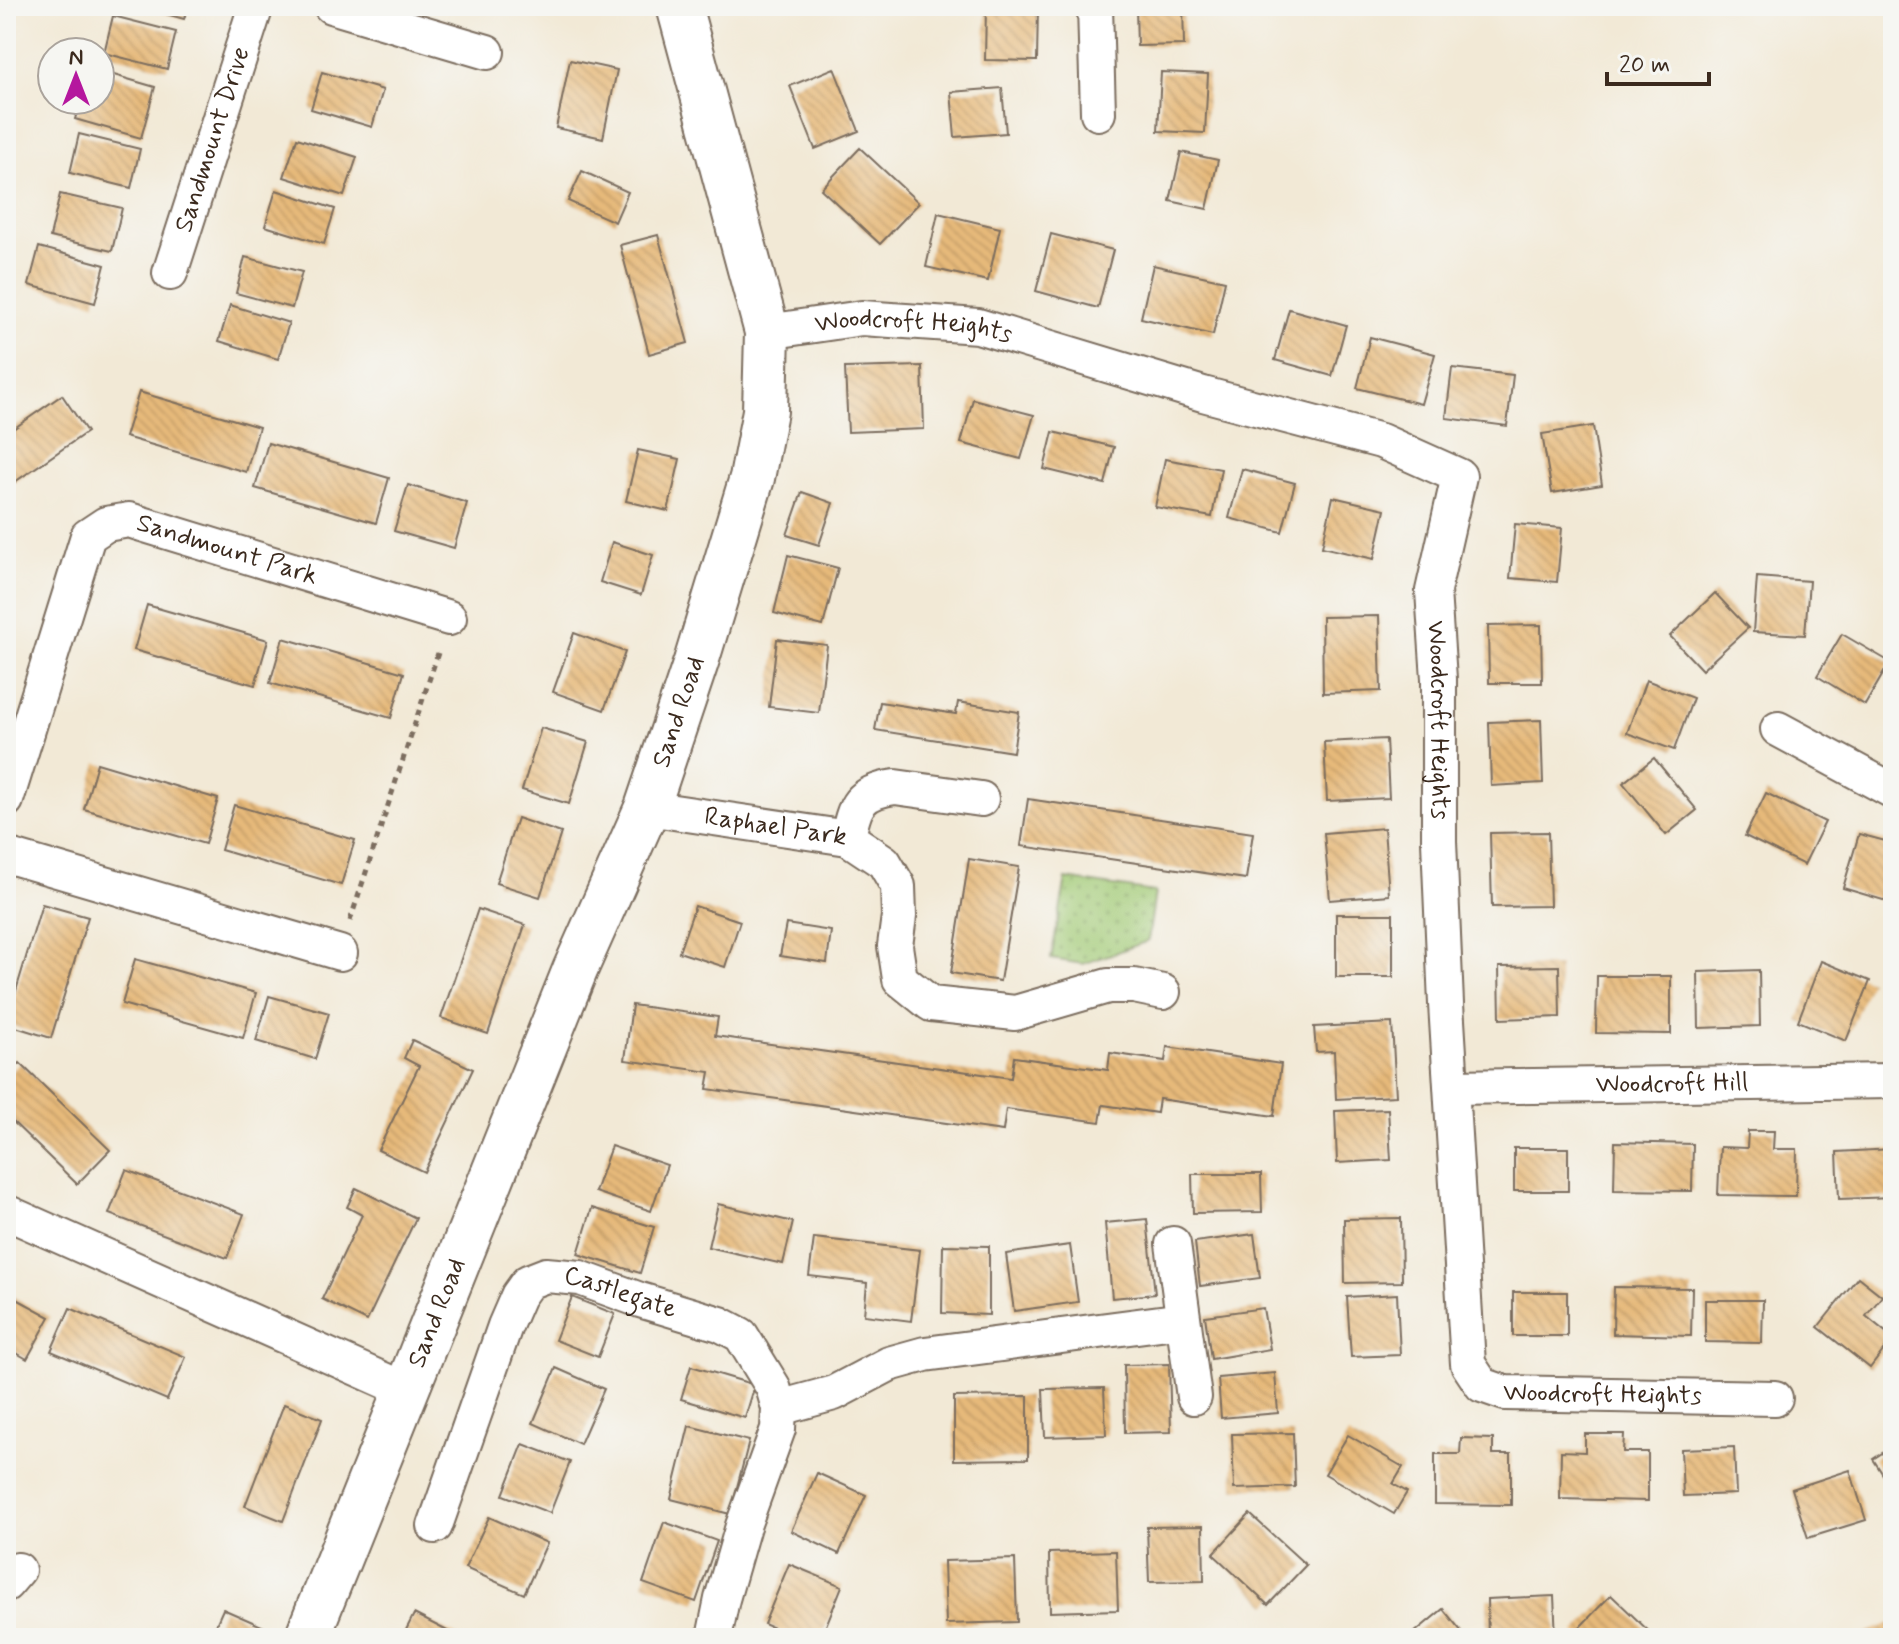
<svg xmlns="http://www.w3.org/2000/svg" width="1899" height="1644" font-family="Mynerve,sans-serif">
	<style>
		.grass { fill: url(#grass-dots); stroke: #6e7a4a; stroke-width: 2 }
		.building { fill: url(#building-back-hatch) }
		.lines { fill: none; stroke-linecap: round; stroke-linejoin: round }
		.street-casing { stroke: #7b6d5e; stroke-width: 38 }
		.secondary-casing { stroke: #7b6d5e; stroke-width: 48 }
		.path { stroke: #7b6d5e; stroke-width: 5; stroke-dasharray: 6 6; stroke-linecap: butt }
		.street { stroke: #fff; stroke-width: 34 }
		.secondary { stroke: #fff; stroke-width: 44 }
		.labels { text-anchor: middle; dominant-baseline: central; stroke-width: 6; stroke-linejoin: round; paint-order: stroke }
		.street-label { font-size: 26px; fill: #3b2a1e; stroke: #f6f6f2 }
	</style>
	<defs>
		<pattern id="grass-dots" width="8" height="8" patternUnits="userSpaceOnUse" patternTransform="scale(2)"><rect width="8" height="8" fill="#a1ca75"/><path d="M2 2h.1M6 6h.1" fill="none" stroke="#84a45f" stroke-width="1.8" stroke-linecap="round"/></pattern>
		<pattern id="building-back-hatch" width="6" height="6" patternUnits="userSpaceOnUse" patternTransform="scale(2)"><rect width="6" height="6" fill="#e6b97a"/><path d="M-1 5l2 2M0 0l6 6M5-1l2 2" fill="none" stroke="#c69f69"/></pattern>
	</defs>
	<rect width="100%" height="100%" fill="#f6f6f2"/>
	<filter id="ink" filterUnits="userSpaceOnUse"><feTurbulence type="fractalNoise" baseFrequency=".0125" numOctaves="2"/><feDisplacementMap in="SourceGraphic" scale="16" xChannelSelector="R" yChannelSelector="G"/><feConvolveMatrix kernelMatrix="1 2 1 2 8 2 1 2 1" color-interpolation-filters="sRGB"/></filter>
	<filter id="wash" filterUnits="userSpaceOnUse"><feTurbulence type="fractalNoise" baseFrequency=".006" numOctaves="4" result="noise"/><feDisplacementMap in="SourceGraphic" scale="32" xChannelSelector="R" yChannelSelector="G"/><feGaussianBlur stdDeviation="1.8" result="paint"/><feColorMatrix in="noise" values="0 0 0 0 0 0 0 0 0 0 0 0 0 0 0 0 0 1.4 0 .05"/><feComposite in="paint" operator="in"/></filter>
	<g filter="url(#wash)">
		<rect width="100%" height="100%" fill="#f2e9d6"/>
		<path class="grass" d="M1066,879L1155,892L1148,941L1083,964L1051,959Z"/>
		<g id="blocks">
			<g class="building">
				<path d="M138,6H188L184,19Z"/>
				<path d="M986,6H1038L1037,61L985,60Z"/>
				<path d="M1136,6H1183L1184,45L1137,46Z"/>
				<path d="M113,16L176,32L167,69L104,53Z"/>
				<path d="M570,60L617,70L603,138L556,128Z"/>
				<path d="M834,68L859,131L815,149L790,86Z"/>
				<path d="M100,71L155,87L141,138L75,119L81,100H100Z"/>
				<path d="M322,72L383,90L372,127L311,109Z"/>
				<path d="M1161,72L1208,74L1205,133L1158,131Z"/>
				<path d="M1002,88L1006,133L955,137L951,92Z"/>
				<path d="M79,134L140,149L131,188L70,173Z"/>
				<path d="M297,138L357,157L344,196L284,177Z"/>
				<path d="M860,148L919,203L880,244L821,189Z"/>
				<path d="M1181,152L1218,160L1207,209L1170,201Z"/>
				<path d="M582,171L628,192L615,222L568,201Z"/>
				<path d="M276,190L335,209L324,244L265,226Z"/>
				<path d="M60,194L122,208L112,251L50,237Z"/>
				<path d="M938,213L1000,228L988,281L926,267Z"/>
				<path d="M1051,234L1113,250L1098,308L1036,291Z"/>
				<path d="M658,235L688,343L649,354L620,245Z"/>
				<path d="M39,247L105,265L95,303L29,285Z"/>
				<path d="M245,257L302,272L292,308L236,293Z"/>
				<path d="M1153,265L1225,281L1213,335L1141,318Z"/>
				<path d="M230,305L289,323L278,359L219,341Z"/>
				<path d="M1289,309L1346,325L1332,376L1275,360Z"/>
				<path d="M1370,337L1435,354L1421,404L1357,388Z"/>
				<path d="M922,366L924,429L848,432L845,368Z"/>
				<path d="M1452,368L1513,375L1507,426L1446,418Z"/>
				<path d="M139,392L259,427L246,472L125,437Z"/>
				<path d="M62,395L87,432L6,488V434Z"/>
				<path d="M973,399L1034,415L1021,459L961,443Z"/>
				<path d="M1593,426L1602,485L1552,493L1542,434Z"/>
				<path d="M1053,432L1114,447L1105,484L1044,469Z"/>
				<path d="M268,443L389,478L376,523L255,488Z"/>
				<path d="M638,450L680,459L668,511L626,501Z"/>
				<path d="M1165,459L1221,469L1212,517L1155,507Z"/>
				<path d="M1242,469L1295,483L1282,532L1229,518Z"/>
				<path d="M408,485L467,503L454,548L394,531Z"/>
				<path d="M802,492L833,503L819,545L787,535Z"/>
				<path d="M1333,497L1385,509L1374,559L1322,547Z"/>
				<path d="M1515,524L1562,528L1557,582L1510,578Z"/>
				<path d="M612,542L653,555L641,595L600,582Z"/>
				<path d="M788,555L838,568L823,626L774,613Z"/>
				<path d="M1757,577L1809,581L1805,635L1753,632Z"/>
				<path d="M1715,593L1748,628L1702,670L1670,636Z"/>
				<path d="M147,605L268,640L255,685L134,650Z"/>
				<path d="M1379,616L1381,691L1323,693L1322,617Z"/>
				<path d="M1541,625L1542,683H1489L1488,626Z"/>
				<path d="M574,633L625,652L604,710L553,692Z"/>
				<path d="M1842,634L1890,662L1865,705L1817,676Z"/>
				<path d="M283,638L404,673L391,718L270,683Z"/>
				<path d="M777,639L827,645L819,713L769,707Z"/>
				<path d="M1646,680L1693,698L1674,750L1627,733Z"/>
				<path d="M880,702L956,714L958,702L1019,712L1013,752L875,730Z"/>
				<path d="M1541,720L1543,783L1491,786L1489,722Z"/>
				<path d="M541,728L588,742L569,804L522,790Z"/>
				<path d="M1386,739L1389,798L1327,801L1324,742Z"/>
				<path d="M1654,758L1697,810L1666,835L1623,783Z"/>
				<path d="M97,763L218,799L205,844L84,809Z"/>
				<path d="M1766,793L1825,822L1804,865L1745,836Z"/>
				<path d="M1028,799L1253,833L1246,879L1021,846Z"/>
				<path d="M234,805L355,840L341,885L221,850Z"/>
				<path d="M517,818L561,833L540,897L496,883Z"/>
				<path d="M1384,828L1389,895L1330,900L1324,833Z"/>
				<path d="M1548,832L1550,906L1492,907L1490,833Z"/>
				<path d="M1859,834L1893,843V903L1843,888Z"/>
				<path d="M969,859L1019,867L1000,981L951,973Z"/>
				<path d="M42,904L88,917L51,1038L6,1024Z"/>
				<path d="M695,906L740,921L725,967L679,952Z"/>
				<path d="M478,909L525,925L488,1034L441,1018Z"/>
				<rect x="1336" y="914" width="57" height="63"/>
				<path d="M786,924L831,931L827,963L780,956Z"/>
				<path d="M135,959L256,993L243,1038L122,1004Z"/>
				<path d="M1821,961L1870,981L1846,1041L1798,1021Z"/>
				<path d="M1559,966L1560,1017L1500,1019L1499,967Z"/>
				<path d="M1759,970L1760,1026L1699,1028L1698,972Z"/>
				<path d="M1597,976H1671V1034L1596,1033Z"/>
				<path d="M269,996L329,1013L315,1059L256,1041Z"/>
				<path d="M632,1005L718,1017L715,1036L1011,1078L1014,1057L1108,1070L1110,1053L1165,1061L1167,1047L1281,1064L1274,1116L1159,1099L1157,1113L1103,1105L1100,1122L1006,1109L1003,1131L707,1089L710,1072L625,1060Z"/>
				<path d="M1392,1023L1396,1096L1336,1099L1334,1051L1316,1052L1314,1027Z"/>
				<path d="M412,1040L473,1069L424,1172L378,1150L419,1066L404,1058Z"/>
				<path d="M20,1063L110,1150L77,1184L6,1115V1077Z"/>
				<path d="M1388,1109L1391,1160L1337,1163L1335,1111Z"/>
				<path d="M1748,1131H1774L1773,1149H1797L1796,1196L1718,1195L1720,1147L1747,1148Z"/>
				<path d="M1615,1142L1693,1144L1692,1191L1614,1190Z"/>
				<path d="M611,1146L667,1165L651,1211L595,1192Z"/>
				<rect x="1514" y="1148" width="54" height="43"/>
				<path d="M1893,1149V1197L1839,1199L1837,1152Z"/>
				<path d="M126,1170L244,1214L227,1258L109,1214Z"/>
				<path d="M1192,1174H1261L1262,1212L1193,1213Z"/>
				<path d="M356,1188L416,1218L367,1321L322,1299L362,1215L347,1207Z"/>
				<path d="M718,1204L793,1222L783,1264L708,1247Z"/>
				<path d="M592,1208L654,1227L640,1273L578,1254Z"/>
				<path d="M1401,1218L1402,1282L1345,1283L1344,1219Z"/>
				<path d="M1147,1219L1155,1294L1112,1298L1105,1223Z"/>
				<path d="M1254,1234L1260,1278L1200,1286L1195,1242Z"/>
				<path d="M814,1238L920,1250L911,1321L864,1315L867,1283L809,1276Z"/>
				<path d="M943,1245L989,1246V1315L942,1313Z"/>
				<path d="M1070,1245L1078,1302L1014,1311L1006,1254Z"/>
				<path d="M1858,1277L1882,1296L1866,1316L1893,1338L1870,1368L1818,1327Z"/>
				<path d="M1614,1287L1692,1288L1691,1336L1613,1334Z"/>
				<rect x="1513" y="1292" width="54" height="44"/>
				<path d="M6,1293L50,1317L27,1359L6,1347Z"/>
				<path d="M1397,1294L1400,1355L1351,1357L1347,1297Z"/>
				<path d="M572,1297L615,1314L598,1357L555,1340Z"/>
				<path d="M1705,1300H1763L1762,1343L1705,1342Z"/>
				<path d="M70,1308L186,1357L167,1400L51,1351Z"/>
				<path d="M1263,1308L1270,1349L1211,1359L1205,1316Z"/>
				<path d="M1169,1364L1171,1432L1125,1433L1124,1365Z"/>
				<path d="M691,1366L755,1385L745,1418L681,1399Z"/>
				<path d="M556,1368L604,1389L580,1444L533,1423Z"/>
				<path d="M1275,1373L1278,1413L1221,1418L1218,1378Z"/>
				<path d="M1104,1388L1106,1435L1045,1437L1043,1389Z"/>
				<path d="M1028,1396V1459L954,1460V1397Z"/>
				<path d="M284,1404L322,1419L283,1521L245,1506Z"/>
				<path d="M689,1426L749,1441L730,1514L671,1499Z"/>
				<path d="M1293,1433L1295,1487L1234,1489L1232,1434Z"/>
				<path d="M1585,1434H1624L1623,1452H1648V1501L1560,1499L1561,1451L1585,1452Z"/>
				<path d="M1348,1435L1403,1467L1393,1484L1407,1492L1394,1514L1325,1474Z"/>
				<path d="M1461,1438L1493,1439V1454H1511V1505L1435,1504V1454H1460Z"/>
				<path d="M523,1444L570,1462L550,1513L503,1495Z"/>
				<path d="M1893,1446V1490L1873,1459Z"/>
				<path d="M1734,1447L1736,1494L1683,1496L1681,1449Z"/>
				<path d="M1850,1470L1866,1520L1808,1538L1792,1489Z"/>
				<path d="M817,1473L866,1495L839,1554L791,1531Z"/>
				<path d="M1250,1514L1306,1565L1268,1605L1213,1554Z"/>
				<path d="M489,1517L547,1543L524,1594L465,1568Z"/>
				<path d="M664,1522L717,1541L696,1602L643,1583Z"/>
				<path d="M1203,1526L1204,1581L1149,1582L1147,1527Z"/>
				<path d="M1116,1551L1118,1610L1050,1612L1049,1553Z"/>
				<path d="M1015,1559L1017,1622L946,1624L944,1561Z"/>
				<path d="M789,1564L842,1586L821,1638H796L764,1624Z"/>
				<path d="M1611,1595L1656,1638H1581L1575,1632Z"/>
				<path d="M1554,1596L1556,1638H1488L1487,1599Z"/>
				<path d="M223,1609L264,1627L259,1638H210Z"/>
				<path d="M1443,1609L1467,1638H1408Z"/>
				<path d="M414,1614L461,1638H402Z"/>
				<path d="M1893,1622V1638H1853Z"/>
				<rect x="1248" y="1632" width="64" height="6"/>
			</g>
		</g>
	</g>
	<g filter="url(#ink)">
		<use href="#blocks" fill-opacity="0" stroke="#7b6d5e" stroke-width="2"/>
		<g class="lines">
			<g class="street-casing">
				<g id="street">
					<path d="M331,6L487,52"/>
					<path d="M1095,6L1098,113"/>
					<path id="s1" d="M170,273L256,6"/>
					<path id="s2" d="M767,332L862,318L978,326L1203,394L1381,441L1459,476L1433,591L1439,679V841L1446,1004L1468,1364L1482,1385L1505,1393L1775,1398"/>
					<path d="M1778,729L1893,791"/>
					<path id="s3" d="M6,800L88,536L106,524L129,520L449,618"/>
					<path id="s4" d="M647,808L848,838L884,862L898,886L899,916L895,946L900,979L931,1004L1015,1013L1108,986H1134L1163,992"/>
					<path d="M848,838C854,805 859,792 895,787L981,799"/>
					<path d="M6,855L340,953"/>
					<path id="s5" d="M1452,1087L1893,1081"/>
					<path d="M6,1212L406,1390"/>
					<path d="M1173,1244L1194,1397"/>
					<path d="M779,1408L834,1393L889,1364L925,1354L1183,1320"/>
					<path id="s6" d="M435,1526L505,1326L518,1296L528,1282L546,1275L580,1278L640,1300L720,1324L741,1335L773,1387L779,1408L778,1429L743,1526L722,1599L714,1638"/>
					<path d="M6,1584L18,1570"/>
				</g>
			</g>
			<g class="secondary-casing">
				<g id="secondary">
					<path id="s7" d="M307,1638L575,970L647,808L696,662L752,478L765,411L767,332L679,6"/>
				</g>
			</g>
			<path class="path" d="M350,921L439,650"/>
			<use href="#street" class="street"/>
			<use href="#secondary" class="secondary"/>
		</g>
	</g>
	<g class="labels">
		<g class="street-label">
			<text stroke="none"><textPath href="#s1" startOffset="140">Sandmount Drive</textPath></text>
			<text stroke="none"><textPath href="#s2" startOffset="148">Woodcroft Heights</textPath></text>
			<text stroke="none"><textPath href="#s3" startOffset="424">Sandmount Park</textPath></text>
			<text stroke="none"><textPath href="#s7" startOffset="998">Sand Road</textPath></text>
			<text stroke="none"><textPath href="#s2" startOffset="964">Woodcroft Heights</textPath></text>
			<text stroke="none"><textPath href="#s4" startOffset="130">Raphael Park</textPath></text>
			<text stroke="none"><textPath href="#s5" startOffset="220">Woodcroft Hill</textPath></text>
			<text stroke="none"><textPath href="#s6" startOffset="358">Castlegate</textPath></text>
			<text stroke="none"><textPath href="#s7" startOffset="350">Sand Road</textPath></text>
			<text stroke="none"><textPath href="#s2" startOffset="1756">Woodcroft Heights</textPath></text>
		</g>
	</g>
	<rect width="1899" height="1644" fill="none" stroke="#f6f6f2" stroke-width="32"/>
	<g transform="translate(76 76)"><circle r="38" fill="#f6f6f2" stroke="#aba49d" stroke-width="2"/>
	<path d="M0-6L14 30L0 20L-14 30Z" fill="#b5179e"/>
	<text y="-12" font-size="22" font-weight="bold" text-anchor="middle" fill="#3b2a1e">N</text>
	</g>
	<path d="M1607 72v12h102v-12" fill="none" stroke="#3b2a1e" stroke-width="4"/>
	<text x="1619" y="72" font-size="24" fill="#3b2a1e" stroke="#f6f6f2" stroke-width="6" paint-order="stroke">20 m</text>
</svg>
